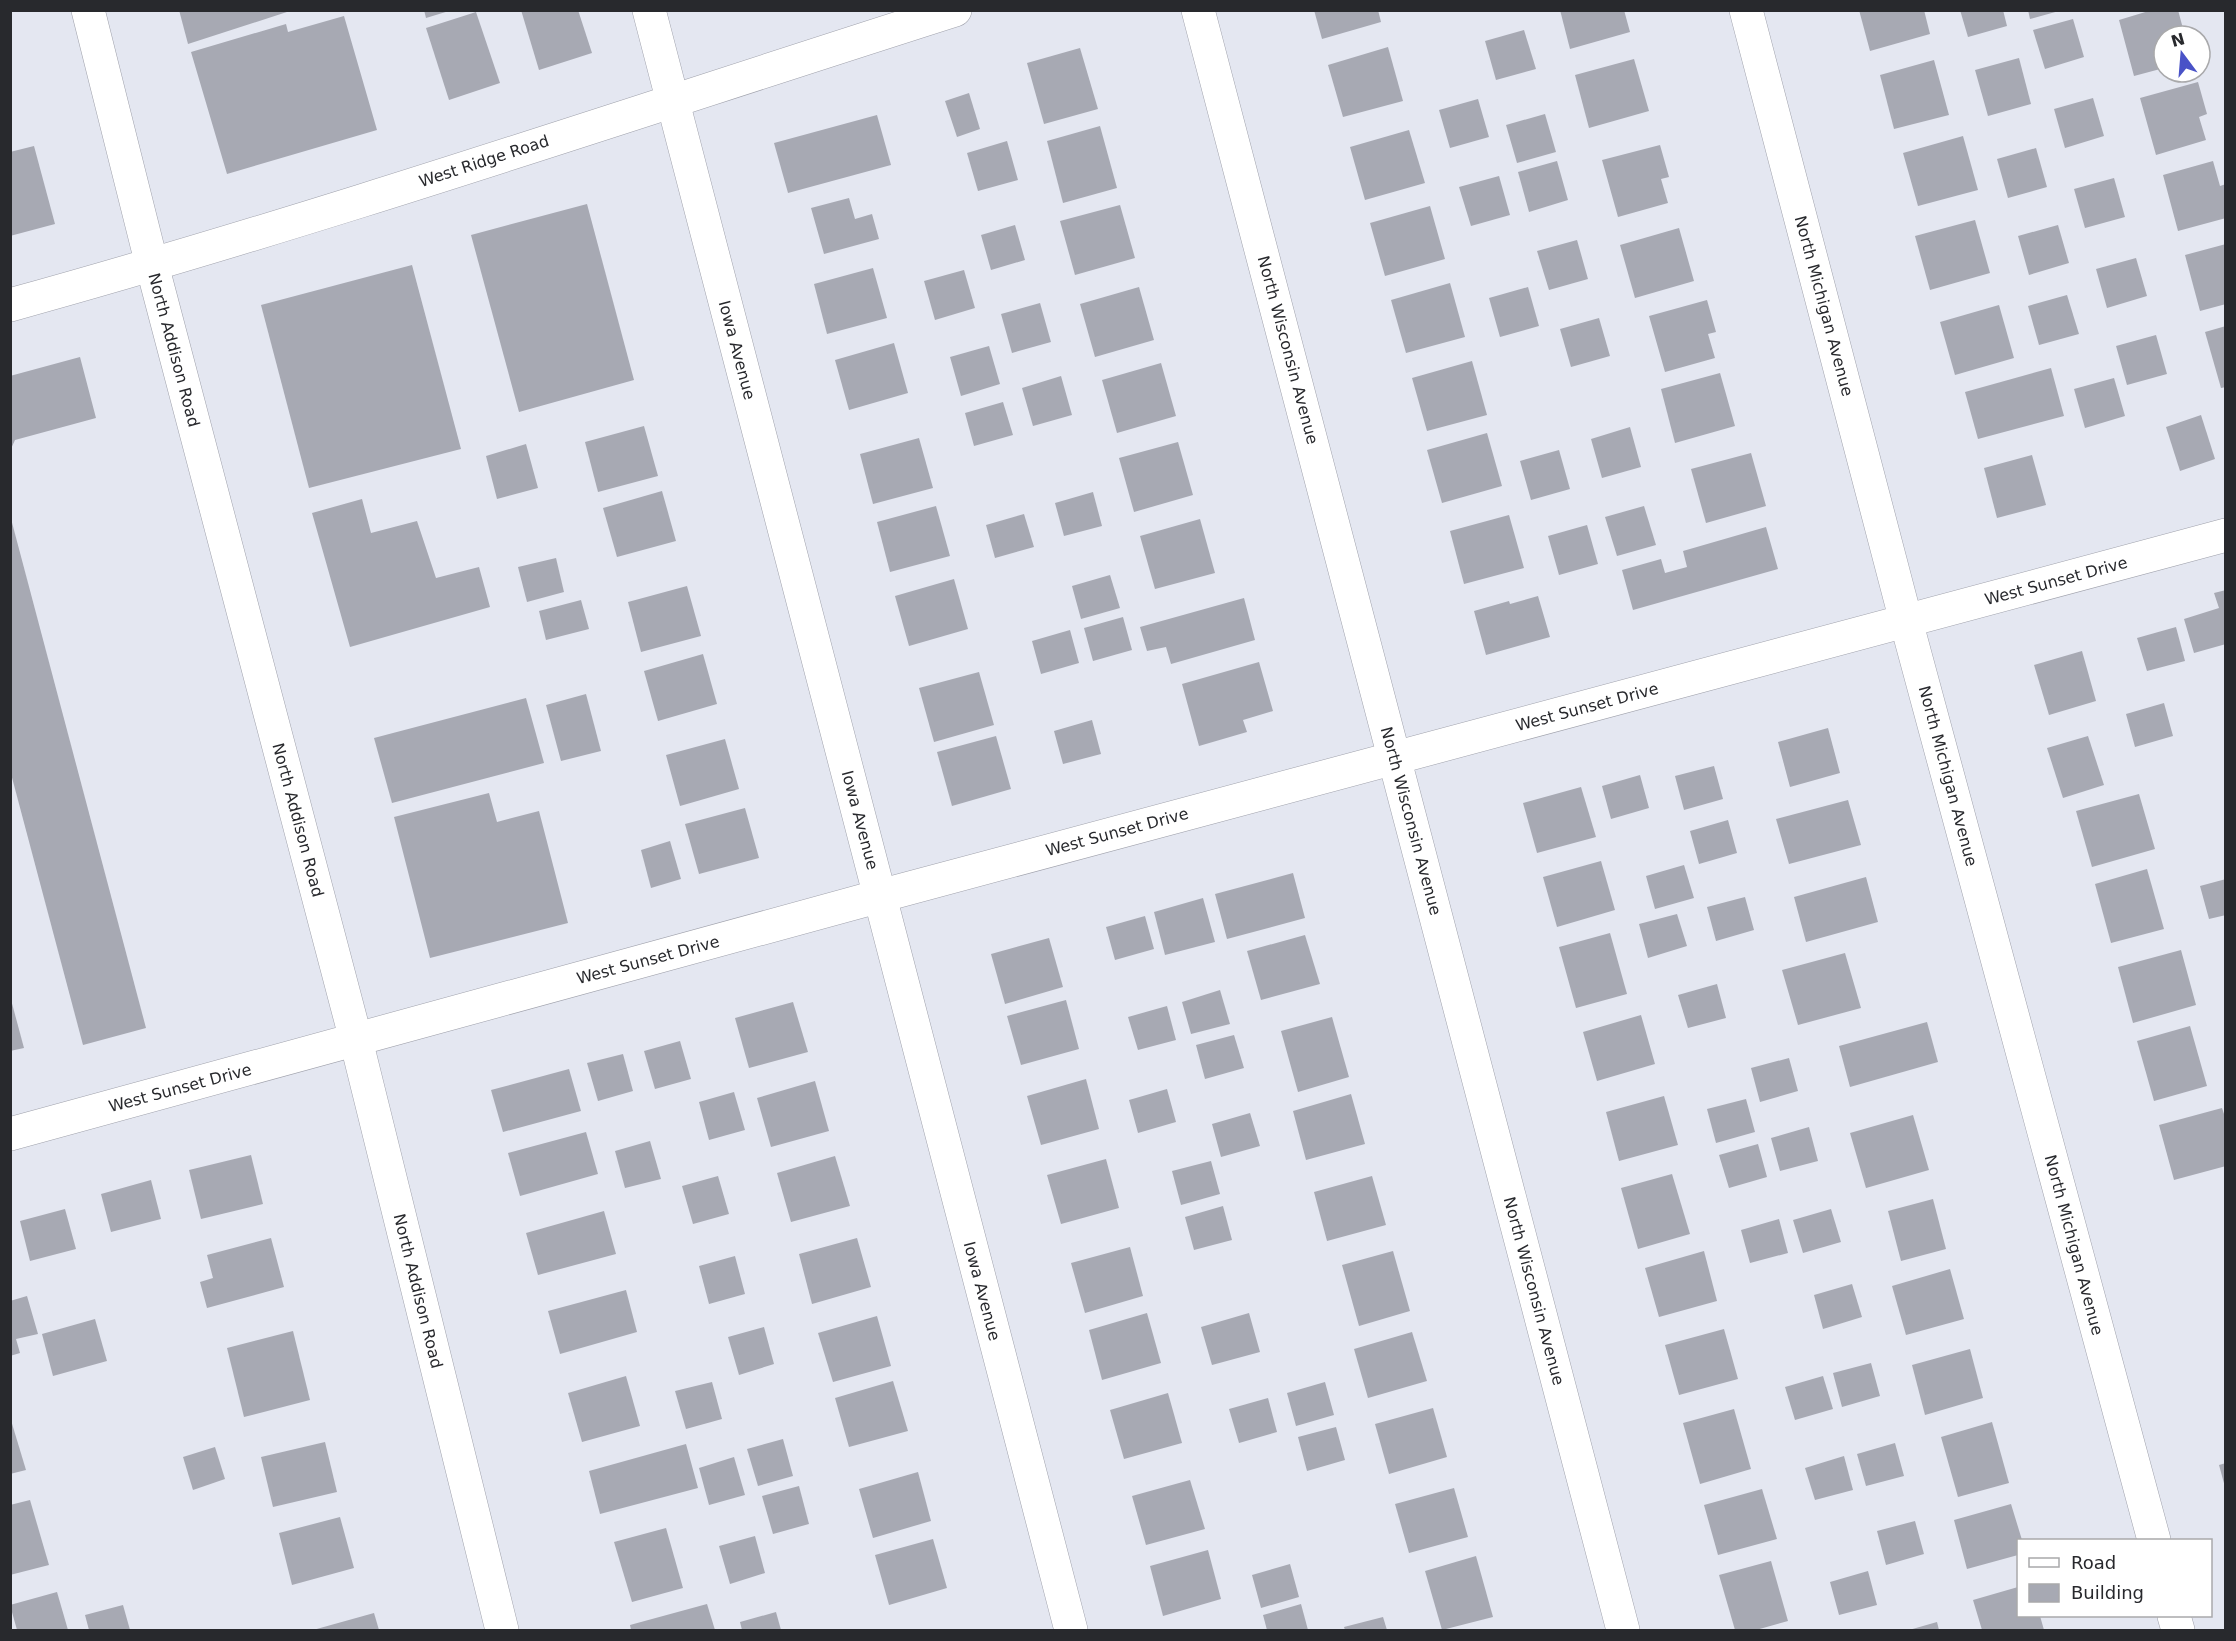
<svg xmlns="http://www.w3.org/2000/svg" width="2236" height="1641" font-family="'DejaVu Sans',sans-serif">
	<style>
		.building { fill: #a7a9b3 }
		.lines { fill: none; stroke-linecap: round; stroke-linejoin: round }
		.minor-casing { stroke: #a0a2ac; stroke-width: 34 }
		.tertiary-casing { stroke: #a0a2ac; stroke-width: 34 }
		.minor { stroke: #fff; stroke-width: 33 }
		.tertiary { stroke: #fff; stroke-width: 33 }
		.labels { text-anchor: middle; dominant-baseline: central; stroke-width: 5; stroke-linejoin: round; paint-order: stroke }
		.street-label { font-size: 16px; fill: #28292d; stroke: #fff }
	</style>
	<rect width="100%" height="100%" fill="#e4e7f1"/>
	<g class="building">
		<path d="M179,10H290V11L188,44Z"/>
		<path d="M424,10H449V11L426,18Z"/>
		<path d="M521,10H578L592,53L539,70Z"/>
		<path d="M1314,10H1378L1381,22L1322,39Z"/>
		<path d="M1560,10H1624L1630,32L1570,49Z"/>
		<path d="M1859,10H1924L1930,34L1870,51Z"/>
		<path d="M1960,10H2003L2007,26L1968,37Z"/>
		<path d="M2028,10H2059V11L2030,19Z"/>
		<path d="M2152,10H2178L2185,36H2164V68L2134,76L2119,20Z"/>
		<path d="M476,12L500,83L449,100L426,28Z"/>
		<path d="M344,16L377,130L227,174L191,52L286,24L288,32Z"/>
		<path d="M2073,19L2084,57L2045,69L2033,30Z"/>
		<path d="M1524,30L1536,69L1496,80L1485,41Z"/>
		<path d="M1388,47L1403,101L1343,117L1328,65Z"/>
		<path d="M1080,48L1098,109L1044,124L1027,63Z"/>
		<path d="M2019,58L2031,104L1988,116L1975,70Z"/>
		<path d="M1634,59L1649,111L1589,128L1575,75Z"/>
		<path d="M1934,60L1949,115L1894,129L1880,75Z"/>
		<path d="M2198,82L2207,114L2199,117L2206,140L2156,155L2140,98Z"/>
		<path d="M969,93L980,129L957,137L945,101Z"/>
		<path d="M2093,98L2104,136L2065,148L2054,109Z"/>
		<path d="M1478,99L1489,137L1450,148L1439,110Z"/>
		<path d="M1545,114L1556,152L1517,163L1506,125Z"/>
		<path d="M877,115L891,165L788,193L774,143Z"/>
		<path d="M1100,126L1117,188L1063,203L1047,141Z"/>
		<path d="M1409,130L1425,183L1365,200L1350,147Z"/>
		<path d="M1963,136L1978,190L1918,206L1903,153Z"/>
		<path d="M1007,141L1018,180L978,191L967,153Z"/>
		<path d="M1660,145L1669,177L1661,179L1668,203L1618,217L1602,160Z"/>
		<path d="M34,146L55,224L10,236V152Z"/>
		<path d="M2036,148L2047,187L2008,198L1997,159Z"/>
		<path d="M1557,161L1568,200L1529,212L1518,172Z"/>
		<path d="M2213,161L2220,186L2226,184V218L2178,231L2163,175Z"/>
		<path d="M1499,176L1510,215L1471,226L1459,187Z"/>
		<path d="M2114,178L2125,217L2085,228L2074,189Z"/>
		<path d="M849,198L855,219L872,214L879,239L824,254L811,208Z"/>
		<path d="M587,204L634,380L519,412L471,235Z"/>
		<path d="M1120,205L1135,258L1075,275L1060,221Z"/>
		<path d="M1430,206L1445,259L1385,276L1370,223Z"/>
		<path d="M1975,220L1990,273L1930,290L1915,236Z"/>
		<path d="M1015,225L1025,260L991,270L981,235Z"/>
		<path d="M2058,225L2069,263L2029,275L2018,236Z"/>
		<path d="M1679,228L1694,281L1635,298L1620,245Z"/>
		<path d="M1577,240L1588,279L1549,290L1537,251Z"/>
		<path d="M2226,244V304L2200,311L2185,255Z"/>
		<path d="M2136,258L2147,296L2107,308L2096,269Z"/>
		<path d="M412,265L461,449L309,488L261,305Z"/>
		<path d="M873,268L887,318L827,334L814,284Z"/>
		<path d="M964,270L975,308L935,320L924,281Z"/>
		<path d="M1450,283L1465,337L1406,353L1391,300Z"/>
		<path d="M1139,287L1154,340L1095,357L1080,304Z"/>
		<path d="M1528,287L1539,326L1500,337L1489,298Z"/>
		<path d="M2067,295L2079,334L2039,345L2028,306Z"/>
		<path d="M1707,300L1716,332L1708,334L1715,358L1665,372L1649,316Z"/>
		<path d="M1040,303L1051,342L1012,353L1001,314Z"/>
		<path d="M1999,305L2014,358L1955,375L1940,322Z"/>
		<path d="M1599,318L1610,356L1571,367L1560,329Z"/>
		<path d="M2226,326V387L2221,388L2205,332Z"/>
		<path d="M2156,335L2167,374L2127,385L2116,346Z"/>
		<path d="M894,343L908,393L849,410L835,360Z"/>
		<path d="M989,346L1000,384L961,396L950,357Z"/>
		<path d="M80,357L96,418L15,440L10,451V376Z"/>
		<path d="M1472,361L1487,415L1427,431L1412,378Z"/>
		<path d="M1161,363L1176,416L1117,433L1102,380Z"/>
		<path d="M2051,368L2064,416L1978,439L1965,392Z"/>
		<path d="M1720,373L1735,426L1675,443L1661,389Z"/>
		<path d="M1061,376L1072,415L1033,426L1022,388Z"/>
		<path d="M2114,378L2125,416L2085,428L2074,389Z"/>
		<path d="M1003,402L1013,435L974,446L965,413Z"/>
		<path d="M2201,415L2215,459L2180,471L2166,427Z"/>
		<path d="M644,426L658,476L598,492L585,442Z"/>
		<path d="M1630,427L1641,467L1602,478L1591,439Z"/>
		<path d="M1487,433L1502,486L1442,503L1427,450Z"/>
		<path d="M919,438L933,488L873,504L860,454Z"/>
		<path d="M1178,442L1193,495L1134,512L1119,458Z"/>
		<path d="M526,444L538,488L497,499L486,456Z"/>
		<path d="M1559,450L1570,489L1531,500L1520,461Z"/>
		<path d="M1751,453L1766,506L1706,523L1691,469Z"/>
		<path d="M2032,455L2046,505L1997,518L1984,468Z"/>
		<path d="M662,491L676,541L617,557L603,508Z"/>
		<path d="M1093,492L1102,526L1064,536L1055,503Z"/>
		<path d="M362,499L371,533L417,521L436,578L479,567L490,607L350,647L312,513Z"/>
		<path d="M936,506L950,556L890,572L877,522Z"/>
		<path d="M1644,506L1656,545L1617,556L1605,517Z"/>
		<path d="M1024,514L1034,547L995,558L986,525Z"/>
		<path d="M10,515L146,1028L83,1045L10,770Z"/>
		<path d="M1509,515L1524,568L1464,584L1450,531Z"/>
		<path d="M1200,519L1215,573L1155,589L1140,536Z"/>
		<path d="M1587,525L1598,564L1559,575L1548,536Z"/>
		<path d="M1766,527L1778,569L1633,610L1622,570L1661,559L1665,573L1687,567L1683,551Z"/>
		<path d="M556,558L564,592L527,602L518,567Z"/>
		<path d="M1110,575L1120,608L1081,619L1072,586Z"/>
		<path d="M954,579L968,629L909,646L895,596Z"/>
		<path d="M687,586L701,636L641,652L628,602Z"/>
		<path d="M2226,590V644L2194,653L2184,619L2219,608L2214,593Z"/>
		<path d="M1538,596L1550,637L1486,655L1474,611L1509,601L1510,604Z"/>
		<path d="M1244,598L1255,640L1171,664L1166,647L1147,651L1140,627Z"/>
		<path d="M581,600L589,629L546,640L539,611Z"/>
		<path d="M1123,617L1132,650L1093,661L1084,628Z"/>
		<path d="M2176,627L2185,661L2147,671L2137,638Z"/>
		<path d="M1070,630L1079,663L1041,674L1032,641Z"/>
		<path d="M2082,651L2096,701L2049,715L2034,665Z"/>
		<path d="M703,654L717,704L658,721L644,671Z"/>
		<path d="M1259,662L1273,711L1243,720L1247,732L1199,746L1182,684Z"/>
		<path d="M979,672L994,725L934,742L919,688Z"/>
		<path d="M586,694L601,751L561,761L546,705Z"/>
		<path d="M526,698L544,763L392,803L374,738Z"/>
		<path d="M2164,703L2173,736L2135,747L2126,714Z"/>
		<path d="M1092,720L1101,754L1063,764L1054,731Z"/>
		<path d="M1828,728L1840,773L1790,787L1778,742Z"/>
		<path d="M996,736L1011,789L952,806L937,752Z"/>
		<path d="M2088,736L2104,785L2063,798L2047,748Z"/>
		<path d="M725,739L739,789L680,806L666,755Z"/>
		<path d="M1714,766L1723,799L1684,810L1675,776Z"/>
		<path d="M1640,775L1649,808L1611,819L1602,786Z"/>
		<path d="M1581,787L1596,837L1537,853L1523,803Z"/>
		<path d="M489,793L497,822L539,811L568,923L430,958L394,817Z"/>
		<path d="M2139,794L2155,849L2092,867L2076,811Z"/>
		<path d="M1848,800L1861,845L1789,864L1776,819Z"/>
		<path d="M745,808L759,858L699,874L685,824Z"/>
		<path d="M1728,820L1737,853L1699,864L1690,831Z"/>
		<path d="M670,841L681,879L651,888L641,850Z"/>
		<path d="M1601,861L1615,910L1557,927L1543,877Z"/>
		<path d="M1684,865L1694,898L1655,909L1646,876Z"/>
		<path d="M2147,869L2164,929L2111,943L2095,884Z"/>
		<path d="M1293,873L1305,918L1227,939L1215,894Z"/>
		<path d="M1866,877L1878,922L1806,942L1794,897Z"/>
		<path d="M2226,879V915L2209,919L2200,886Z"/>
		<path d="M1745,897L1754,930L1716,941L1707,907Z"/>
		<path d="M1203,898L1215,942L1165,955L1154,912Z"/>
		<path d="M1677,914L1687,946L1648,958L1639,924Z"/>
		<path d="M1145,916L1154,949L1115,960L1106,927Z"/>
		<path d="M1610,933L1627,994L1576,1008L1559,947Z"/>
		<path d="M1305,935L1320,984L1261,1000L1247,951Z"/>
		<path d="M1049,938L1063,987L1005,1004L991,954Z"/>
		<path d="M2181,950L2196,1005L2133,1023L2118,967Z"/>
		<path d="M1845,953L1861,1008L1798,1025L1782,970Z"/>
		<path d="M1717,984L1726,1018L1688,1028L1678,995Z"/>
		<path d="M1220,990L1230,1024L1191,1034L1182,1002Z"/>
		<path d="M10,996L24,1048L10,1051Z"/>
		<path d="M1066,1000L1079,1049L1021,1065L1007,1016Z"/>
		<path d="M793,1002L808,1052L749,1068L735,1018Z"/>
		<path d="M1167,1006L1176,1040L1138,1050L1128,1017Z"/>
		<path d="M1641,1015L1655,1064L1597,1081L1583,1032Z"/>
		<path d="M1332,1017L1349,1077L1298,1092L1281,1031Z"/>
		<path d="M1927,1022L1938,1062L1850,1087L1839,1046Z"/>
		<path d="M2190,1026L2207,1086L2154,1101L2137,1041Z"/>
		<path d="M1234,1035L1244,1068L1205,1079L1196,1045Z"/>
		<path d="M680,1041L691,1079L655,1089L644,1051Z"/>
		<path d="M623,1054L633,1091L598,1101L587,1063Z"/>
		<path d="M1789,1058L1798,1091L1760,1102L1751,1068Z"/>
		<path d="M569,1069L581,1111L503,1132L491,1090Z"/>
		<path d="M1086,1079L1099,1129L1041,1145L1027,1096Z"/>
		<path d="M815,1081L829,1131L771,1147L757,1098Z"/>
		<path d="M1167,1089L1176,1122L1138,1133L1129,1100Z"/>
		<path d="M734,1092L745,1130L709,1140L699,1102Z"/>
		<path d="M1351,1094L1365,1144L1306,1160L1293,1111Z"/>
		<path d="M1664,1096L1678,1145L1619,1161L1606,1112Z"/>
		<path d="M1746,1099L1755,1132L1716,1143L1707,1109Z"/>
		<path d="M2222,1108L2226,1120V1166L2174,1180L2159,1125Z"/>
		<path d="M1250,1113L1260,1146L1221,1157L1212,1124Z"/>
		<path d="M1913,1115L1929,1170L1866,1188L1850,1133Z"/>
		<path d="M1809,1127L1818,1161L1780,1171L1771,1138Z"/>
		<path d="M586,1132L598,1174L520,1196L508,1153Z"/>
		<path d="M650,1141L661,1179L625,1188L615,1151Z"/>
		<path d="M1758,1144L1767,1177L1729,1188L1719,1155Z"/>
		<path d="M251,1155L263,1204L201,1219L189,1170Z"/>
		<path d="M835,1156L850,1206L791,1222L777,1173Z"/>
		<path d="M1106,1159L1119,1208L1061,1224L1047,1175Z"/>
		<path d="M1211,1161L1220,1194L1181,1205L1172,1171Z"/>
		<path d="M1672,1174L1690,1234L1638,1249L1621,1188Z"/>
		<path d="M718,1176L729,1214L693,1224L682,1186Z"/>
		<path d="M1372,1176L1386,1225L1327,1241L1314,1192Z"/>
		<path d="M151,1180L161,1219L111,1232L101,1194Z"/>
		<path d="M1933,1199L1946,1249L1901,1261L1888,1211Z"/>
		<path d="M1223,1206L1232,1240L1194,1250L1185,1217Z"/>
		<path d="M65,1209L76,1249L30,1261L20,1221Z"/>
		<path d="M1831,1209L1841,1242L1803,1253L1793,1220Z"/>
		<path d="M604,1211L616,1254L538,1275L526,1233Z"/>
		<path d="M1779,1219L1788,1253L1750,1263L1741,1230Z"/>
		<path d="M271,1238L284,1287L207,1308L200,1282L213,1278L207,1255Z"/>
		<path d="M857,1238L871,1287L812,1304L799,1254Z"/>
		<path d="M1130,1247L1143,1296L1085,1313L1071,1263Z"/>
		<path d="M1393,1251L1410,1311L1359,1326L1342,1265Z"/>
		<path d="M1704,1251L1717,1301L1659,1317L1645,1268Z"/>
		<path d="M735,1256L745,1294L709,1304L699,1266Z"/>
		<path d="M1950,1269L1964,1319L1906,1335L1892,1286Z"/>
		<path d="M1852,1284L1862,1317L1823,1329L1814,1295Z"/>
		<path d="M626,1290L637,1332L560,1354L548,1311Z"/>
		<path d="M27,1296L38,1334L16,1339L20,1353L10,1356V1301Z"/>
		<path d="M1147,1313L1161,1363L1102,1380L1089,1330Z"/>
		<path d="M1249,1313L1260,1352L1212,1365L1201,1327Z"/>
		<path d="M877,1316L891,1366L833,1382L818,1333Z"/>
		<path d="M95,1319L107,1361L53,1376L42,1334Z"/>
		<path d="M764,1327L774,1364L739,1375L728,1337Z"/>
		<path d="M1724,1329L1738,1379L1679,1395L1665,1345Z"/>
		<path d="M293,1331L310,1400L244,1417L227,1348Z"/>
		<path d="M1412,1332L1427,1381L1368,1398L1354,1349Z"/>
		<path d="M1970,1349L1983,1398L1925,1415L1912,1365Z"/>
		<path d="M1871,1363L1880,1396L1842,1407L1833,1373Z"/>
		<path d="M626,1376L640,1426L582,1442L568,1393Z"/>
		<path d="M1823,1376L1833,1409L1795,1420L1785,1387Z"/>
		<path d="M893,1381L908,1431L849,1447L835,1398Z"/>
		<path d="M712,1382L722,1419L686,1429L675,1391Z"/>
		<path d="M1325,1382L1334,1415L1296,1426L1287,1393Z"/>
		<path d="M1168,1393L1182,1443L1124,1459L1110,1410Z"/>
		<path d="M1268,1398L1277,1432L1239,1443L1229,1409Z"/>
		<path d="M1433,1408L1447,1457L1389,1474L1375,1424Z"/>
		<path d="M1734,1409L1751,1469L1700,1484L1683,1423Z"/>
		<path d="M10,1417L26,1470L10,1474Z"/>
		<path d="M1992,1422L2009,1483L1958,1497L1941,1437Z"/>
		<path d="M1336,1427L1345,1460L1307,1471L1298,1437Z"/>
		<path d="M783,1439L793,1476L758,1486L747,1449Z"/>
		<path d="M325,1442L337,1492L273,1507L261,1457Z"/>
		<path d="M1895,1443L1904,1476L1866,1486L1857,1454Z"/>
		<path d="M686,1444L698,1488L600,1514L589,1471Z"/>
		<path d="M215,1447L225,1479L193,1490L183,1457Z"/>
		<path d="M1844,1456L1853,1490L1815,1500L1805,1468Z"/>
		<path d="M734,1457L745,1495L709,1505L699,1468Z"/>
		<path d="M2226,1463V1487H2225L2219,1465Z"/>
		<path d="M918,1472L931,1521L873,1538L859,1489Z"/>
		<path d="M1190,1480L1205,1529L1146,1545L1132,1496Z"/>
		<path d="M799,1486L809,1524L773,1534L762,1496Z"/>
		<path d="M1454,1488L1468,1537L1409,1553L1395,1504Z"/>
		<path d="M1762,1489L1777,1539L1718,1555L1704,1505Z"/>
		<path d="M30,1500L49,1565L10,1575V1505Z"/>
		<path d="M2011,1504L2022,1540H2018V1555L1967,1569L1954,1520Z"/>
		<path d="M340,1517L354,1568L292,1585L279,1533Z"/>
		<path d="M1915,1521L1924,1554L1886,1565L1877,1531Z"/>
		<path d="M666,1528L683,1588L632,1602L614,1542Z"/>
		<path d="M755,1536L765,1573L730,1584L719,1546Z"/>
		<path d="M933,1539L947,1588L889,1605L875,1555Z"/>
		<path d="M1208,1550L1221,1599L1163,1616L1150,1566Z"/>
		<path d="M1476,1556L1493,1617L1442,1630L1425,1571Z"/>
		<path d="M1771,1561L1788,1621L1756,1630H1735L1719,1575Z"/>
		<path d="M1290,1564L1299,1597L1261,1608L1252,1575Z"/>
		<path d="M1868,1571L1877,1605L1839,1615L1830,1582Z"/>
		<path d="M2018,1587V1616H2040L2044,1630H1982L1973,1600Z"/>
		<path d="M57,1592L68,1630H17L10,1605Z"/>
		<path d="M707,1604L715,1630H631L630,1625Z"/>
		<path d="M1301,1604L1308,1630H1267L1263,1615Z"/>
		<path d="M123,1605L130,1630H89L85,1615Z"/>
		<path d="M776,1612L781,1630H742L740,1622Z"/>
		<path d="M374,1613L379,1630H313Z"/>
		<path d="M1383,1617L1387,1630H1345L1344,1627Z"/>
		<path d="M1937,1622L1939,1630H1909Z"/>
	</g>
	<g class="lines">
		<g class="minor-casing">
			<g id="minor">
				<path d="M649,10L1071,1630"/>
				<path d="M1198,10L1623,1630"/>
				<path d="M1746,10L1906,621L2154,1540"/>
				<path d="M10,305C328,217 641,110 955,10"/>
				<path d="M10,1134L880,896L2226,535"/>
				<path d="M2174,1616L2178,1630"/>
			</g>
		</g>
		<g class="tertiary-casing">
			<path id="tertiary" d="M88,10L152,265L356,1040L502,1630"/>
		</g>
		<use href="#minor" class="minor"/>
		<use href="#tertiary" class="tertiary"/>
	</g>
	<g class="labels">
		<g class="street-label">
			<text transform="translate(484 161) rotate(-18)">West Ridge Road</text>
			<text transform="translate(1824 306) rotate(75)">North Michigan Avenue</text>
			<text transform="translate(174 350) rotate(75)">North Addison Road</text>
			<text transform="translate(737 350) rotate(75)">Iowa Avenue</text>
			<text transform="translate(1288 350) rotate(75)">North Wisconsin Avenue</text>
			<text transform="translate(2056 581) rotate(-15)">West Sunset Drive</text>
			<text transform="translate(1587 707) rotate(-15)">West Sunset Drive</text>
			<text transform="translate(1948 776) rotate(75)">North Michigan Avenue</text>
			<text transform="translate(298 820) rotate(75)">North Addison Road</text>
			<text transform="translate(860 820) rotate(75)">Iowa Avenue</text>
			<text transform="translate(1411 821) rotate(75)">North Wisconsin Avenue</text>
			<text transform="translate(1117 832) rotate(-15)">West Sunset Drive</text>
			<text transform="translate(648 960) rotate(-15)">West Sunset Drive</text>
			<text transform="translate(180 1088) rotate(-15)">West Sunset Drive</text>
			<text transform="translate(2074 1245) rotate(75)">North Michigan Avenue</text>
			<text transform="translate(418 1291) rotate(76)">North Addison Road</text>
			<text transform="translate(982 1291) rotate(75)">Iowa Avenue</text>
			<text transform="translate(1534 1291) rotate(75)">North Wisconsin Avenue</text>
		</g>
	</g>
	<rect width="2236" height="1641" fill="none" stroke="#28292d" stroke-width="24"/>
	<rect x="2017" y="1539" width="195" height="78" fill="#ffffff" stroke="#a9a9ab" stroke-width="1.5"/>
	<rect x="2029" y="1558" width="30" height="9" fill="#ffffff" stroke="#a9a9ab" stroke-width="1.5"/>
	<text x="2071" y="1569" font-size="18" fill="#28292d">Road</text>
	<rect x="2029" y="1584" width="30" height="18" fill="#a7a9b3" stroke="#a9a9ab" stroke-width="1.5"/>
	<text x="2071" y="1599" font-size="18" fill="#28292d">Building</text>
	<g transform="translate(2182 54) rotate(344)"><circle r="28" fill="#ffffff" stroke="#a9a9ab" stroke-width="1.5"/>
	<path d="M0-4.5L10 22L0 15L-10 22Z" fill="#4952c7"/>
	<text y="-9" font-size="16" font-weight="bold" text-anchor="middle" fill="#28292d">N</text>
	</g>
</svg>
